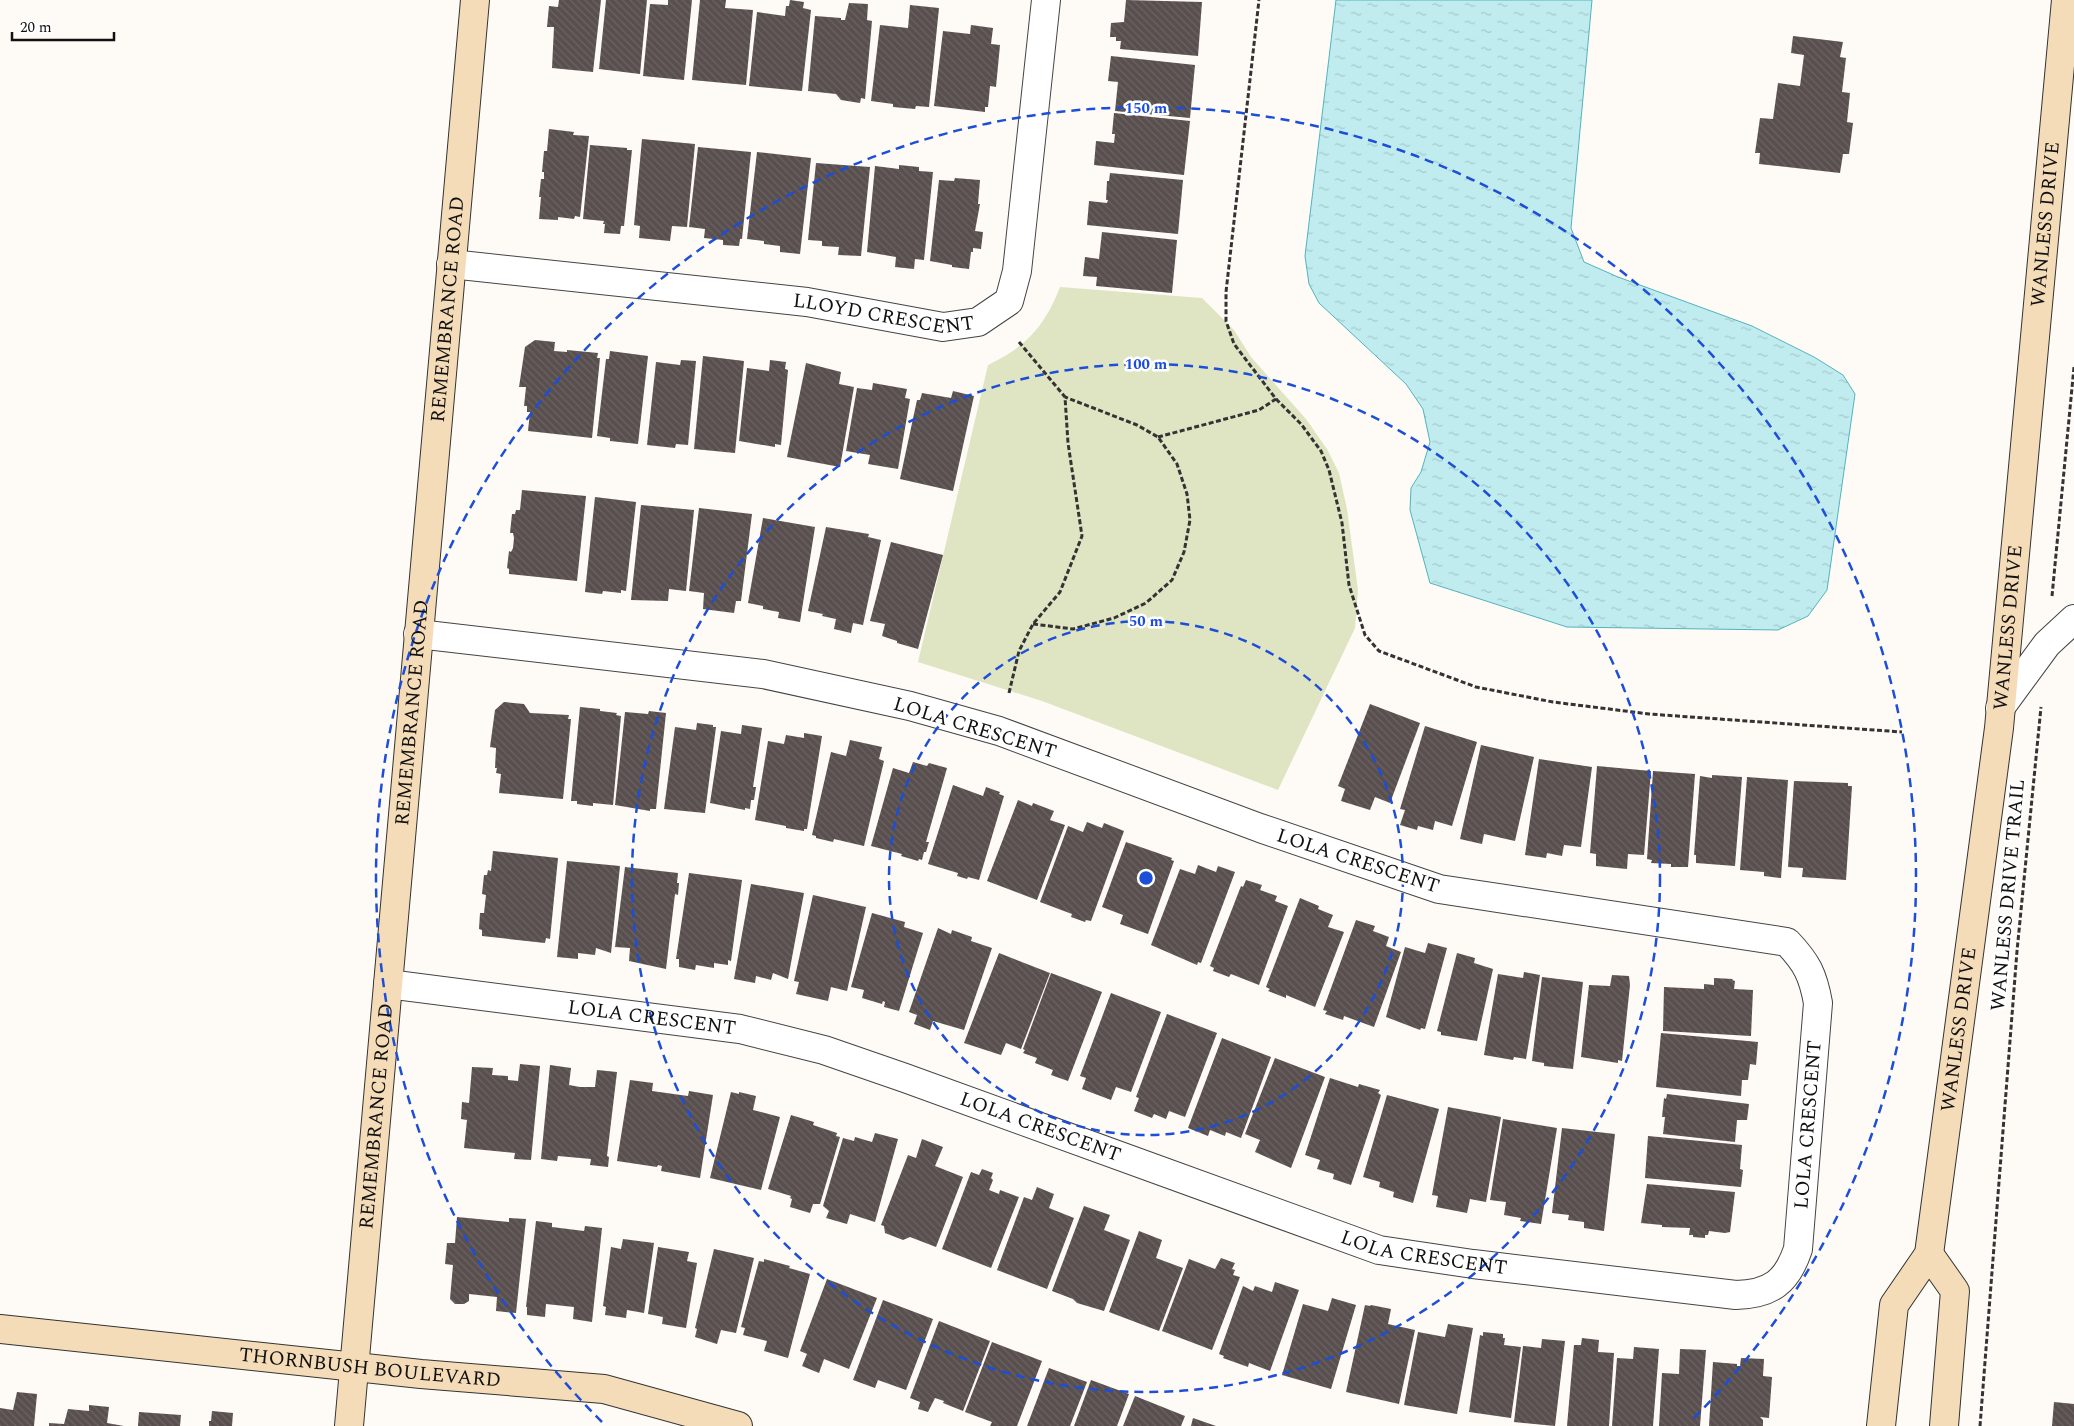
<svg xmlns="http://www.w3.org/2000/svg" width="2074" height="1426" font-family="Spectral,serif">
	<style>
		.grass { fill: #dfe5c2 }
		.water { fill: url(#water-ripples); stroke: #50b4bd }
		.building { fill: url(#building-back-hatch) }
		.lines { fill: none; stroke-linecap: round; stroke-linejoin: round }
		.street-casing { stroke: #444; stroke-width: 30 }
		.secondary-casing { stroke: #333; stroke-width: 30 }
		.path { stroke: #333; stroke-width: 3; stroke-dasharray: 5 2.5; stroke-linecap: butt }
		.street { stroke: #fff; stroke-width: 28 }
		.secondary { stroke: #f5dcb9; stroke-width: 28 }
		.ring { fill: none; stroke: #1d4ed8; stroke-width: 2.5; stroke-dasharray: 9 6 }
		.labels { text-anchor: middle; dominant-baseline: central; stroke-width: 5; stroke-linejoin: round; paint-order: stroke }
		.street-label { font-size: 20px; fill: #111; stroke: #fff }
		.centre { fill: #1d4ed8; stroke: #fff; stroke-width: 2.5 }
		.ring-label { font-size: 15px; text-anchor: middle; font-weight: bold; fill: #1d4ed8; stroke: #fff; stroke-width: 5; stroke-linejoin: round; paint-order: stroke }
	</style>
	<defs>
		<pattern id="water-ripples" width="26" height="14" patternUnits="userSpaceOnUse" patternTransform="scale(1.25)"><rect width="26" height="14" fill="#c0ecef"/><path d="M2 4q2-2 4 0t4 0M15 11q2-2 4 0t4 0" fill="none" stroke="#a4c9cc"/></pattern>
		<pattern id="building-back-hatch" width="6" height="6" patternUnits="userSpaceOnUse" patternTransform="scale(1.25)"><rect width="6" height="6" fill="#584f4e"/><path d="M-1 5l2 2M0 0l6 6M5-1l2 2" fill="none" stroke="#6b6463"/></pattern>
	</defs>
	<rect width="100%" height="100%" fill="#fefaf6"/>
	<path class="grass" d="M1060,287L1202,298L1234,330L1251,357L1306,419L1327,449L1339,473L1347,509L1358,590L1355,628L1278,790L1042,701L918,662L988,365C1026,347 1045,326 1060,287Z"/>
	<path class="water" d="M1336,0H1592L1571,228L1584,262L1618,277L1752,326L1814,357L1843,375L1855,394L1827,590L1808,616L1778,630L1567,627L1430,583L1410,510L1411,488L1421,472L1430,442L1423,409L1406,384L1319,303L1309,284L1305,256Z"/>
	<g class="building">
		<path d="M559,0H601L593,72L552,68L554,27H547L549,6L558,7Z"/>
		<path d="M606,0H647L640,74L599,69Z"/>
		<path d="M668,0H692L684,80L643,76L650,4L668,5Z"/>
		<path d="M700,0H726L725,8L753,10L746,85L692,80Z"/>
		<path d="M790,0L804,2L803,8L811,10L802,91L749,86L757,12L785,16L786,6H789Z"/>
		<path d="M1126,0L1202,2L1198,56L1120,49L1121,41H1116V37H1110L1111,23L1124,22Z"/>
		<path d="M849,3L868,4L867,20L872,21L865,99L861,98L860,103L841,100L836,94L808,91L815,16L841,18V20H845Z"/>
		<path d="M910,5L939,8L929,107L916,106L915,109L893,107V104L871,101L880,25L908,28Z"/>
		<path d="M971,25L993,28L991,44L1000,45L996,87L990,86L988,107H985V112L934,106L943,31L970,34Z"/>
		<path d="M1793,36L1843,42L1840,57L1846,58L1842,92L1850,93L1847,122L1853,123L1849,154H1843L1840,173L1759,164L1760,153H1755L1760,118L1773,119L1778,83L1800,86L1804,55L1791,53Z"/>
		<path d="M1111,56L1195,65L1190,118L1115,111L1118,82L1108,81Z"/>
		<path d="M1114,113L1190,121L1184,175L1094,165L1096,141L1114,143L1115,134H1112Z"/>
		<path d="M549,129L574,132L573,135L589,136L580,217L575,216L574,219L558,217V220L539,219L541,197H539L541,179H544V172H542L544,151H547Z"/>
		<path d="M642,139L695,144L687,227L672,226L670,241L639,238L640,226L634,225Z"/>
		<path d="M590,145L627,148V150H632L624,226H621L620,234L604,233L605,224H603L604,221L583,219Z"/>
		<path d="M698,147L751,152L742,239H740L739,246L723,245V240L704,238L705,229L689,227Z"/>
		<path d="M757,152L811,158L800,254L780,252V246L764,244V241L747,239Z"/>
		<path d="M816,163L870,167L861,256L838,255L839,247L822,246V241L808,240Z"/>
		<path d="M899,165L919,167V171L933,172L924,260L915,259L914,269L895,267L896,257L867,252L875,166L899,169Z"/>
		<path d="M1110,173L1183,180L1178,234L1087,225L1089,201L1107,203L1108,200H1106L1107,181H1109Z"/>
		<path d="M955,178L980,180L978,204H980L975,231L983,232L981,249L973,248V252H971L969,269L952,267V265L930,261L939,180L954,181Z"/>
		<path d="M1102,232L1177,240L1172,293L1096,286L1097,277L1083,276L1085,257L1099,259Z"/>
		<path d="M535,340L555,342L554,351L567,352V350L598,353L597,358H600L592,438L528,431L530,412H527V406H524L526,387H519L525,347Z"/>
		<path d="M610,351L648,356L638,444L610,441V438L597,436L606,359H609Z"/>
		<path d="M703,356L744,361L735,453L694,449Z"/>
		<path d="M681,360L696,361L688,445L676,444L675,448L647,445L656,362L680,365Z"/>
		<path d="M770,360L786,362L785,369L788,370L781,445L775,444V447L739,441L747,368L769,371Z"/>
		<path d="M806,363L841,372L839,384L854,387L840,467L787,457Z"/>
		<path d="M873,383L907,389L905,398L910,399L898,469L868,464L870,455L846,451L857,388L872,390Z"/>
		<path d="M953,391L974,396L953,491L900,479L917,400H920L922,393L951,398Z"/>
		<path d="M522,490L586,496L577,581L509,574V569L507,568L509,551L511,552L513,548L514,538L513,533H510L512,514H515L516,510H520Z"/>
		<path d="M595,497L636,502L626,591L621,590V593L603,591L602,594L585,592Z"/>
		<path d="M641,505L694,510L686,591L669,589L668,601L631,600Z"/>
		<path d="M699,508L752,514L741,601H736L734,613L703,609L704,593L689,591Z"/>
		<path d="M763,518L815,527L800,622L778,618L779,612L763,609V606L748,603Z"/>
		<path d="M826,527L869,534L868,537L881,540L863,625L853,623L851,633L834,629L836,619L822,616L823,614L808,611Z"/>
		<path d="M891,542L943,555L918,649L897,643V641L882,636L885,624L870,621Z"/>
		<path d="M504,702L524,704L530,713L569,715L568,719H571L563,799L499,793L501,774L496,773L497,768H495L496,748L490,747L495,710Z"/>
		<path d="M1370,704L1420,723L1390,803L1375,797L1370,810L1341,801L1345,789L1338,786Z"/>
		<path d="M580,707L600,709V711L617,713L616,715L621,716L613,805L593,803V806L577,804V801H571Z"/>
		<path d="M649,711L666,713L656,809H650V811L615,805L625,712L648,714Z"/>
		<path d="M697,723L713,725V727H716L705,813L664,809L675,727L696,730Z"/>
		<path d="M742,725L762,728L753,787H756L754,800H751L750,809L745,808V810L710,803L721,731L741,734Z"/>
		<path d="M1425,726L1477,742L1452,826L1435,821L1433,830L1418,826L1417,830L1400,825L1405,810L1400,809Z"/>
		<path d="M804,733L822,736L807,829H804V831L786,828V826L755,820L768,741L784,744L786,735L804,738Z"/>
		<path d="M850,740L882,747L879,759L884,761L864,846L834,839L833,842L816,838V836L812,835L831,752L846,756Z"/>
		<path d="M1481,745L1534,757L1515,841L1484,834L1482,844L1460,839Z"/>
		<path d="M1539,759L1592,767L1581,847L1564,845L1562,856L1547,853L1546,858L1525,855Z"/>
		<path d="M913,762L927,766L929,763L947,768L926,842H929L926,852H924L922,860L919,859L918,861L901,856L902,854L871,846L893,768L909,773Z"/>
		<path d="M1597,766L1651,771L1644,855L1628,854L1627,869L1596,866V854L1590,853Z"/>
		<path d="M1653,771L1695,774L1688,867H1671V864L1651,863L1652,860L1647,859Z"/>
		<path d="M1712,775L1742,777L1735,866L1696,863V855H1694L1700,776L1712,778Z"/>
		<path d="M1747,777L1788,780L1781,878L1764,876V872L1740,870Z"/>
		<path d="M1794,781L1848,783V786H1852L1846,880L1802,877L1803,868L1788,867Z"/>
		<path d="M953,785L983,796L986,787L1000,792L999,794L1004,796L979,880L968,877L967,879L957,876L958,873L928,864Z"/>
		<path d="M1018,800L1032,806L1033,803L1054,811L1050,820L1065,825L1037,900L987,881Z"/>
		<path d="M1087,822L1102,828L1104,823L1124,831L1091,921L1086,920L1085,922L1071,917L1072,914L1040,902L1068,826L1083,832Z"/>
		<path d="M1126,842L1172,858L1171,860L1174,861L1148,934L1120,924L1123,915L1102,907Z"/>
		<path d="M493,851L558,858L550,939L546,938L545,943L482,936V930L479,929L480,913H484L486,895L482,894L484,875H487L488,870L491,871Z"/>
		<path d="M567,861L620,866L611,953L596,948L595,955L578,953V959L557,957Z"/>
		<path d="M1198,865L1216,872L1218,866L1235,872L1201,963L1198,962L1197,965L1151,945L1180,869L1195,874Z"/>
		<path d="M625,867L678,873L677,883H679L678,895L675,894L666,969L629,961L630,948L615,947Z"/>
		<path d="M689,873L742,880L731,961L728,960V965L714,963V968L696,965L695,970L679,967V959H676Z"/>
		<path d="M1246,880L1262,885L1260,890L1277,896L1275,901L1288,906L1259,985L1231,974L1229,977L1213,971L1214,968L1210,966L1241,886L1243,887Z"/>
		<path d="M751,884L804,893L788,979L773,973L771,980L756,976L755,983L734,979Z"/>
		<path d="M813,895L866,907L847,991L831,987L828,1001L796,994L799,982L794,981Z"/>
		<path d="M1300,898L1319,906L1318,909L1333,915L1328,927L1344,932L1315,1007L1286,995V998L1268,991L1270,989L1266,987Z"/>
		<path d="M872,913L905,922L904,927L923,933L899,1011L884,1007L885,1002L883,1001L882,1004L862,998L864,990L851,987Z"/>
		<path d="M1356,920L1375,926L1373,931L1389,937L1386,946L1401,952L1374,1027L1344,1016L1343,1020L1325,1014L1327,1011L1323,1010Z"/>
		<path d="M938,928L951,934L952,930L972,937L971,941L992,948L964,1030L933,1021L930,1030L914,1024L917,1015L909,1012Z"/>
		<path d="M1428,943L1447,948L1425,1029L1421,1028L1420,1030L1386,1017L1405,947L1425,953Z"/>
		<path d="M999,953L1050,973L1021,1049L1006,1043L1001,1055L964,1043Z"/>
		<path d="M1457,953L1475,958L1474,963L1493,969L1477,1041L1441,1035V1032L1437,1031Z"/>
		<path d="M1524,972L1540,975L1526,1059L1514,1057L1513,1060L1484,1055L1498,974L1523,978Z"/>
		<path d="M1051,973L1102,992L1068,1081L1051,1075L1053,1070L1035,1063L1037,1058L1023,1053L1025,1050L1023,1049Z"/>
		<path d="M1612,975L1629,976L1630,985L1622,1061L1618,1060V1063L1581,1057L1589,985L1610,986Z"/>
		<path d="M1542,977L1583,982L1573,1069L1544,1066V1063L1532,1061Z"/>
		<path d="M1714,978L1733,979L1732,980L1735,981L1734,989L1753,990L1751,1036L1663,1031L1664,987L1704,989V984L1714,985Z"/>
		<path d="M1111,993L1161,1012L1131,1092L1116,1087L1111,1100L1082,1089L1086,1078L1080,1076Z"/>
		<path d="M1167,1014L1217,1033L1185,1117L1169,1111L1166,1119L1154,1114L1152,1118L1134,1111L1139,1098L1136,1097Z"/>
		<path d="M1661,1033L1758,1042L1756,1065L1750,1064L1748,1080H1742L1741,1096L1656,1087Z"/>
		<path d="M1222,1038L1271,1057L1241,1138L1226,1132L1225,1136L1210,1130L1208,1136L1188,1128Z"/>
		<path d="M1275,1058L1325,1077L1291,1168L1255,1152L1260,1140L1245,1134Z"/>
		<path d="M520,1064L540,1066L531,1160L514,1159L515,1153L464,1148L467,1120L461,1119L462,1102L469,1103L472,1067L493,1068L492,1075L508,1076V1080L518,1081Z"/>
		<path d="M550,1065L571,1068L569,1085L580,1087H595L597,1070L617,1072L607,1156L609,1157L608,1167L590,1165L591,1159L558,1156L557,1161L541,1159Z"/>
		<path d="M1330,1078L1358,1087L1359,1084L1380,1090L1378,1093L1381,1095L1351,1185L1333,1179L1334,1174L1317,1169L1320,1160L1305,1155Z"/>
		<path d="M630,1080L653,1083L652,1091L688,1096L689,1091L713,1095L700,1178L661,1171L662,1166L658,1165L657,1167L617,1161Z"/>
		<path d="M731,1092L739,1094V1092L756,1096L753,1110L780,1117L761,1190L710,1178Z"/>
		<path d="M1667,1094L1749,1104L1747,1120H1737L1735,1142L1663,1134L1665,1117H1662L1664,1098L1666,1099Z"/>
		<path d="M1387,1095L1439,1109L1413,1203L1393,1197L1394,1192L1379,1187L1380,1182L1363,1177Z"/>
		<path d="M1448,1107L1501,1117L1486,1202L1470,1199L1467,1213L1436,1207L1438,1196L1432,1195Z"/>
		<path d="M791,1115L814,1122L813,1125L837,1133L836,1136L840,1137L820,1204H813L810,1213L790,1207L792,1199L790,1198L791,1196L768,1189Z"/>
		<path d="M1503,1119L1557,1128L1541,1224L1520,1221L1521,1218L1504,1215L1506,1202L1490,1200Z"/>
		<path d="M1562,1128L1615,1134L1604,1231L1584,1228V1222L1568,1220L1569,1215L1552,1213Z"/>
		<path d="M875,1133L898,1139L875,1222L850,1214L847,1224L826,1218L829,1211L823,1206L843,1138L854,1141L855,1137L872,1142Z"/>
		<path d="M1648,1136L1742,1145L1740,1169L1743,1170L1741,1187L1645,1178Z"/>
		<path d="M922,1139L943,1147L935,1166L963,1177L936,1247L910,1237L903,1240L885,1233L884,1226L881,1225L908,1155L916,1158Z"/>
		<path d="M982,1169L993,1173L991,1178L993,1180L989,1190L999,1194L1000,1190L1019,1197L991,1268L942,1249L971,1172L979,1175Z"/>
		<path d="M1647,1184L1735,1192L1730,1232L1725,1233L1709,1231L1708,1235H1705V1238L1693,1237V1235H1689L1690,1228L1662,1227V1225L1641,1223Z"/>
		<path d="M1037,1187L1054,1194L1049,1208L1074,1218L1047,1289L997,1270L1024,1197L1032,1200Z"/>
		<path d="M1084,1206L1110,1215L1104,1230L1130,1240L1104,1311L1077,1303L1073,1299L1052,1291Z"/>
		<path d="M457,1217L509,1222V1218L526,1219L516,1313L496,1311L497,1297L469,1294V1301L464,1304H455L450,1299L453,1265L445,1264L447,1243H455Z"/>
		<path d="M536,1221L552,1223V1227L584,1231L585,1226L602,1228L592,1322L573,1319L574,1307L546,1304L545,1317L527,1315V1307H526Z"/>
		<path d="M1139,1231L1162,1240L1156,1258L1183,1268L1159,1331L1109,1312Z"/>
		<path d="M623,1239L654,1243L644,1313L627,1310L626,1318L605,1315L606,1307L603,1306L611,1247L621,1249Z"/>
		<path d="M658,1247L689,1252L687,1261L697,1263L686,1328L662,1324L663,1317L648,1314Z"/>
		<path d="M714,1249L754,1258L736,1333L721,1330L717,1344L695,1337L697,1329L695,1328Z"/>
		<path d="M1221,1258L1235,1263L1232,1269L1235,1270L1233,1275L1240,1277L1212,1350L1162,1331L1189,1259L1215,1269Z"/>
		<path d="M764,1259L790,1266L789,1268L810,1274L788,1358L764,1351L767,1341L743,1335L745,1328L741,1327L759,1261L764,1262Z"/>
		<path d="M827,1279L877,1298L849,1369L824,1359L819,1373L802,1366L807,1354L800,1351Z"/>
		<path d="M1275,1282L1299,1290L1270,1371L1249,1363L1248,1367L1223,1358L1224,1356L1219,1354L1243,1286L1253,1291L1255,1286L1272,1292Z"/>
		<path d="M1332,1298L1356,1305L1331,1389L1282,1375L1303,1304L1328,1311Z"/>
		<path d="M883,1300L933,1319L906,1390L878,1380L875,1388L853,1380Z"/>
		<path d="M1365,1305L1370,1306L1371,1305L1391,1309L1388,1324L1415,1330L1399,1404L1346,1392Z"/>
		<path d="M939,1321L990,1341L963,1411L943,1403L944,1401L935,1398L928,1412L918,1409L920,1402L910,1398Z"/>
		<path d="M1448,1324L1473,1328L1457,1414L1404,1405L1418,1332L1445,1337Z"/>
		<path d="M1483,1332L1503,1334V1338H1505L1504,1345L1521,1347L1511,1418L1469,1412L1480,1335L1483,1336Z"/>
		<path d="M1582,1338L1599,1340L1598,1352L1614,1353L1609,1426H1567L1574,1345H1581Z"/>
		<path d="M1542,1339L1565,1341L1555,1426L1514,1422L1523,1346L1541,1348Z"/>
		<path d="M992,1342L1042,1361L1017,1426H990L992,1422L965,1412Z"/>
		<path d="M1634,1347L1659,1349L1653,1426H1612L1617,1358L1633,1359Z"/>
		<path d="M1680,1349L1706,1350L1700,1426H1659L1662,1373L1679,1374Z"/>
		<path d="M1741,1358L1764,1359L1763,1376L1772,1377L1769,1418L1760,1417L1763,1420V1426H1709L1713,1362L1737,1364V1366H1740Z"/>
		<path d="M1049,1368L1087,1382L1070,1426H1027Z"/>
		<path d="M1091,1380L1129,1394L1117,1426H1074Z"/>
		<path d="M17,1392L37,1394L34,1426H0V1408L13,1410Z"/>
		<path d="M1135,1396L1185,1416L1181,1426H1123Z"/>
		<path d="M2054,1402L2074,1404V1426H2052Z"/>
		<path d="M89,1405L109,1407L107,1423L124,1426H49V1423L64,1424L68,1409L89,1411Z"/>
		<path d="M212,1411L233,1413L232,1426H209V1421H211Z"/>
		<path d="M139,1412L181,1415L180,1426H138Z"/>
		<path d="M1193,1418L1216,1426H1191Z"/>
	</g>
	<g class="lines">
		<g class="street-casing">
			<g id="street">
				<path id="s1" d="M451,264L807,302L943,327L978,322L1009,301L1017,271L1046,0"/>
				<path d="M2000,708L2047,644L2074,619"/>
				<path id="s2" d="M388,984L740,1029L824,1050L905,1078L1379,1250L1473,1264L1736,1295C1771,1294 1787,1282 1798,1249L1818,1003C1813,975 1807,963 1787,942L1439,889L1260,828L999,731L910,706L763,674L418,634"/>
			</g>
		</g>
		<g class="secondary-casing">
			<g id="secondary">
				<path d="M1929,1254L1955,1291L1944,1426"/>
				<path id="s3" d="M0,1329L421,1374L604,1389L738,1426"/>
				<path id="s4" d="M349,1426L475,0"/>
				<path id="s5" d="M1881,1426L1894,1305L1929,1254L1999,728L2066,0"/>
			</g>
		</g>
		<g class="path">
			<path d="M1276,399L1301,424L1321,451L1329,470L1342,523L1349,585L1365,635L1379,651L1476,687L1553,702L1649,714L1902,732"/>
			<path d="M1158,437L1259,410L1276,399L1234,344L1226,321V292L1259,0"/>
			<path d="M2052,596L2074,367"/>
			<path d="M1033,624L1073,629L1114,618L1146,603L1172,580L1184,552L1190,520L1187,494L1177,464L1158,437L1137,425L1065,397"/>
			<path d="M1009,693L1019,651L1033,624L1060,592L1082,536L1068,443L1065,397L1019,342"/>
			<path d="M1980,1426L2017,951L2041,707"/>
		</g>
		<use href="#street" class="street"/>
		<use href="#secondary" class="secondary"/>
	</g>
	<g class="ring">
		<circle cx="1146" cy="878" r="257"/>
		<circle cx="1146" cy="878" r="514"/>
		<path d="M602 1422A770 770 0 1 1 1690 1422"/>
	</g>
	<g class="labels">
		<g class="street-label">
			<text stroke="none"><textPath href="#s5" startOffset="1220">WANLESS DRIVE</textPath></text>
			<text stroke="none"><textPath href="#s1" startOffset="436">LLOYD CRESCENT</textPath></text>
			<text stroke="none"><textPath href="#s4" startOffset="1121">REMEMBRANCE ROAD</textPath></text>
			<text stroke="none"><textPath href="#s5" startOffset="815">WANLESS DRIVE</textPath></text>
			<text stroke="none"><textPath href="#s4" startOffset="716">REMEMBRANCE ROAD</textPath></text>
			<text transform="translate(975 728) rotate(17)">LOLA CRESCENT</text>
			<text transform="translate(1358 861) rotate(18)">LOLA CRESCENT</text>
			<text transform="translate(2008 895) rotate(-85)">WANLESS DRIVE TRAIL</text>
			<text stroke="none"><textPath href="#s2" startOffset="266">LOLA CRESCENT</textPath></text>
			<text stroke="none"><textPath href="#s5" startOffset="410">WANLESS DRIVE</textPath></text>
			<text stroke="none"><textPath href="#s4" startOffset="311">REMEMBRANCE ROAD</textPath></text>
			<text stroke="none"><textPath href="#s2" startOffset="1600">LOLA CRESCENT</textPath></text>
			<text stroke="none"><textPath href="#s2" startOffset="671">LOLA CRESCENT</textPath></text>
			<text stroke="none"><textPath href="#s2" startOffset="1076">LOLA CRESCENT</textPath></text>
			<text stroke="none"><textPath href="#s3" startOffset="372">THORNBUSH BOULEVARD</textPath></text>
		</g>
	</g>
	<circle cx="1146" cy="878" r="8" class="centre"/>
	<g class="ring-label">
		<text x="1146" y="113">150 m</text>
		<text x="1146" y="369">100 m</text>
		<text x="1146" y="626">50 m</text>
	</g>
	<path d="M12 32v8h102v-8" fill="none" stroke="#111111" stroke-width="2.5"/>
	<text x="20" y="32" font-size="15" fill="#111111" stroke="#ffffff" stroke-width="4" paint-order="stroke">20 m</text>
</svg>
